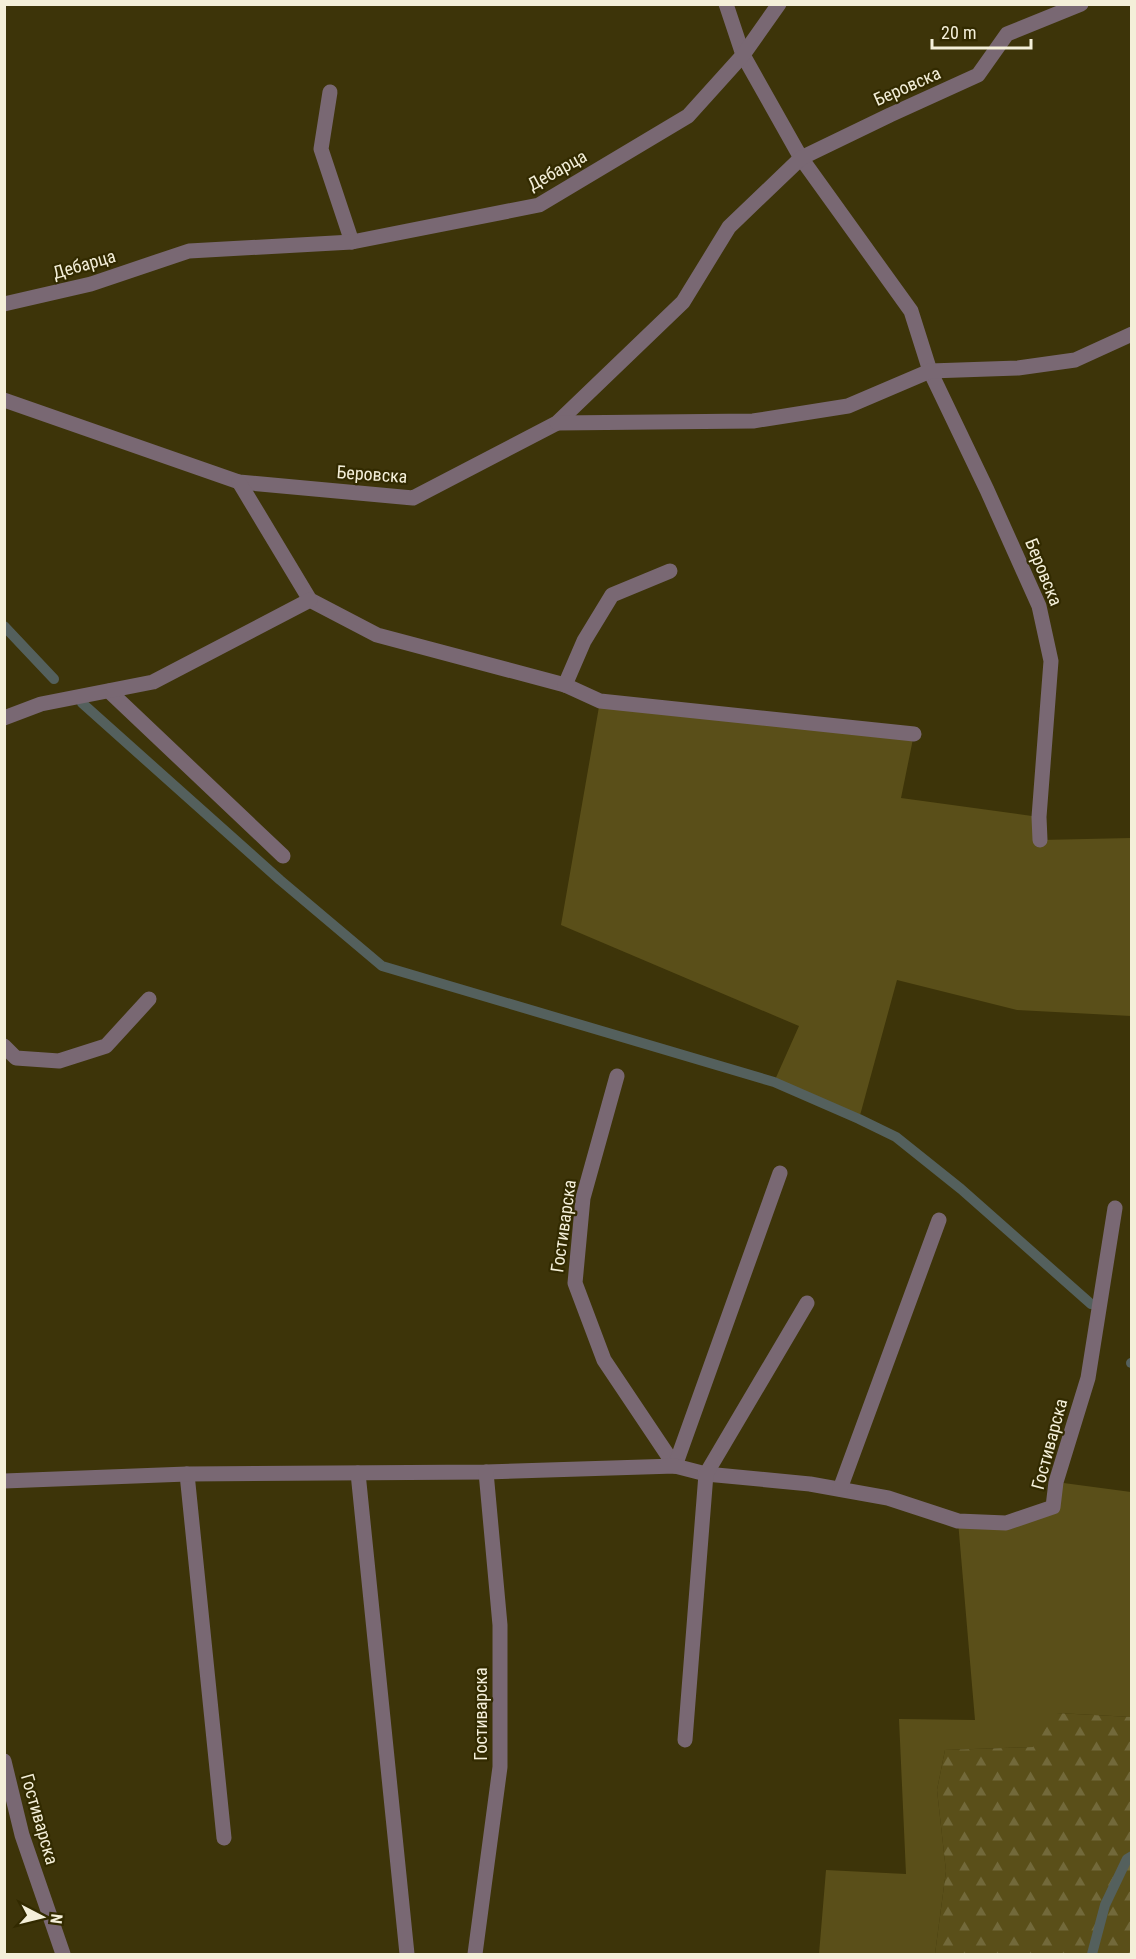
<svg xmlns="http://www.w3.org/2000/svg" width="1136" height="1959" font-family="'Roboto Condensed',sans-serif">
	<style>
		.green { fill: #5a4f19 }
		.forest { fill: url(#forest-firs) }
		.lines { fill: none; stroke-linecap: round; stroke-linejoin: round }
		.stream { stroke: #54605d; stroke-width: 10 }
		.minor { stroke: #796873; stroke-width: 15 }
		.labels { text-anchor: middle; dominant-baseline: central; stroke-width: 4.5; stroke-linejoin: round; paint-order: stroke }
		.street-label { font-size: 18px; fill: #f4efd9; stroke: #322a00 }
	</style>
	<defs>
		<pattern id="forest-firs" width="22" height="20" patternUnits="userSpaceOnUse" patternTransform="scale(1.5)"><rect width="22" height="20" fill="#5a4f19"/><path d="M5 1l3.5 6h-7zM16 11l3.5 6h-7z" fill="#72693a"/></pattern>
	</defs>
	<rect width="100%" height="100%" fill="#3d3409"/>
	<g class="green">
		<path d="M600,701L914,734L901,798L1039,817L1041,840L1131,838V1016L1017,1010L897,980L859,1119L774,1082L799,1026L561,925Z"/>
		<path d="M1056,1482L1131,1492V1717L1057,1713L1034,1747L945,1750L937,1790L946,1871L935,1954H819L826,1870L906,1874L899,1719L975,1720L958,1521L1006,1523L1053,1507Z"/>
	</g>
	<path class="forest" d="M1056,1713L1131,1717V1954H935L946,1871L937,1790L945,1750L1033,1747Z"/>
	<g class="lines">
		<g class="stream">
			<path d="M4,626L54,679"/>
			<path d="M82,703L280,880L382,966L774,1082L859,1119L896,1137L961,1189L1091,1304"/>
			<path d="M1131,1363H1132"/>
			<path d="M1092,1954L1105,1905L1127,1859L1132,1856"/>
		</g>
		<g class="minor">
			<path d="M726,4L743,55L801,158L911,311L930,371L987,490L1039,606L1051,661L1039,817L1040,840"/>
			<path d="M330,92L321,149L352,242"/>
			<path d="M4,304L91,284L189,251L352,242L539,205L688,116L743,55L779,4"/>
			<path d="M4,400L239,482L413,498L557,423L683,302L729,227L801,158L890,115L978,75L1007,34L1081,4"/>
			<path d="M557,423L753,421L848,406L930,371L1018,368L1075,360L1132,334"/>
			<path d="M239,482L310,600L377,635L565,685L600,701L914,734"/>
			<path d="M565,685L584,641L612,595L670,571"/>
			<path d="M109,691L283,856"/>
			<path d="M4,718L41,704L153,682L310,600"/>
			<path d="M4,1046L16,1058L59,1061L106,1046L149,999"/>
			<path d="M617,1076L583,1198L575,1283L604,1360L675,1466"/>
			<path d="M675,1466L780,1173"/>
			<path d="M358,1473L407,1954"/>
			<path d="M187,1474L224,1838"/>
			<path d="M4,1481L187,1474L486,1472L675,1466L706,1474L810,1484L888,1498L958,1521L1006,1523L1053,1507L1056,1482L1088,1378L1115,1208"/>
			<path d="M840,1489L939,1220"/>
			<path d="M685,1740L706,1474L807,1303"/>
			<path d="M4,1761L22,1835L63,1954"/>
			<path d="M475,1954L500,1767V1625L486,1472"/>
		</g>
	</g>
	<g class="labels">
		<g class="street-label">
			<text transform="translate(907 86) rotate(-24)">Беровска</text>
			<text transform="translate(557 170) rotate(-29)">Дебарца</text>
			<text transform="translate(84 264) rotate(-16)">Дебарца</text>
			<text transform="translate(372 474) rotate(4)">Беровска</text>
			<text transform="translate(1044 572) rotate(68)">Беровска</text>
			<text transform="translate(563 1226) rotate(-82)">Гостиварска</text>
			<text transform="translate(1049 1444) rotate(-75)">Гостиварска</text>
			<text transform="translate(480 1714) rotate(-90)">Гостиварска</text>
			<text transform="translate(40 1819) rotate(74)">Гостиварска</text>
		</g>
	</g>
	<rect width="1136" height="1959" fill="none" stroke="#f4efd9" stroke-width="12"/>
	<g transform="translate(42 1917) rotate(97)" stroke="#322a00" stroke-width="4.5" paint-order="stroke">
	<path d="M0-4.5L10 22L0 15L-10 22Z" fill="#f4efd9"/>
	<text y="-9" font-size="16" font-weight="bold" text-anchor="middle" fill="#f4efd9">N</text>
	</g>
	<path d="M932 39v9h99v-9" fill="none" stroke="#f4efd9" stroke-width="3"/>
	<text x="941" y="39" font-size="18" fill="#f4efd9" stroke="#322a00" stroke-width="4.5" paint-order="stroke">20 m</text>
</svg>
